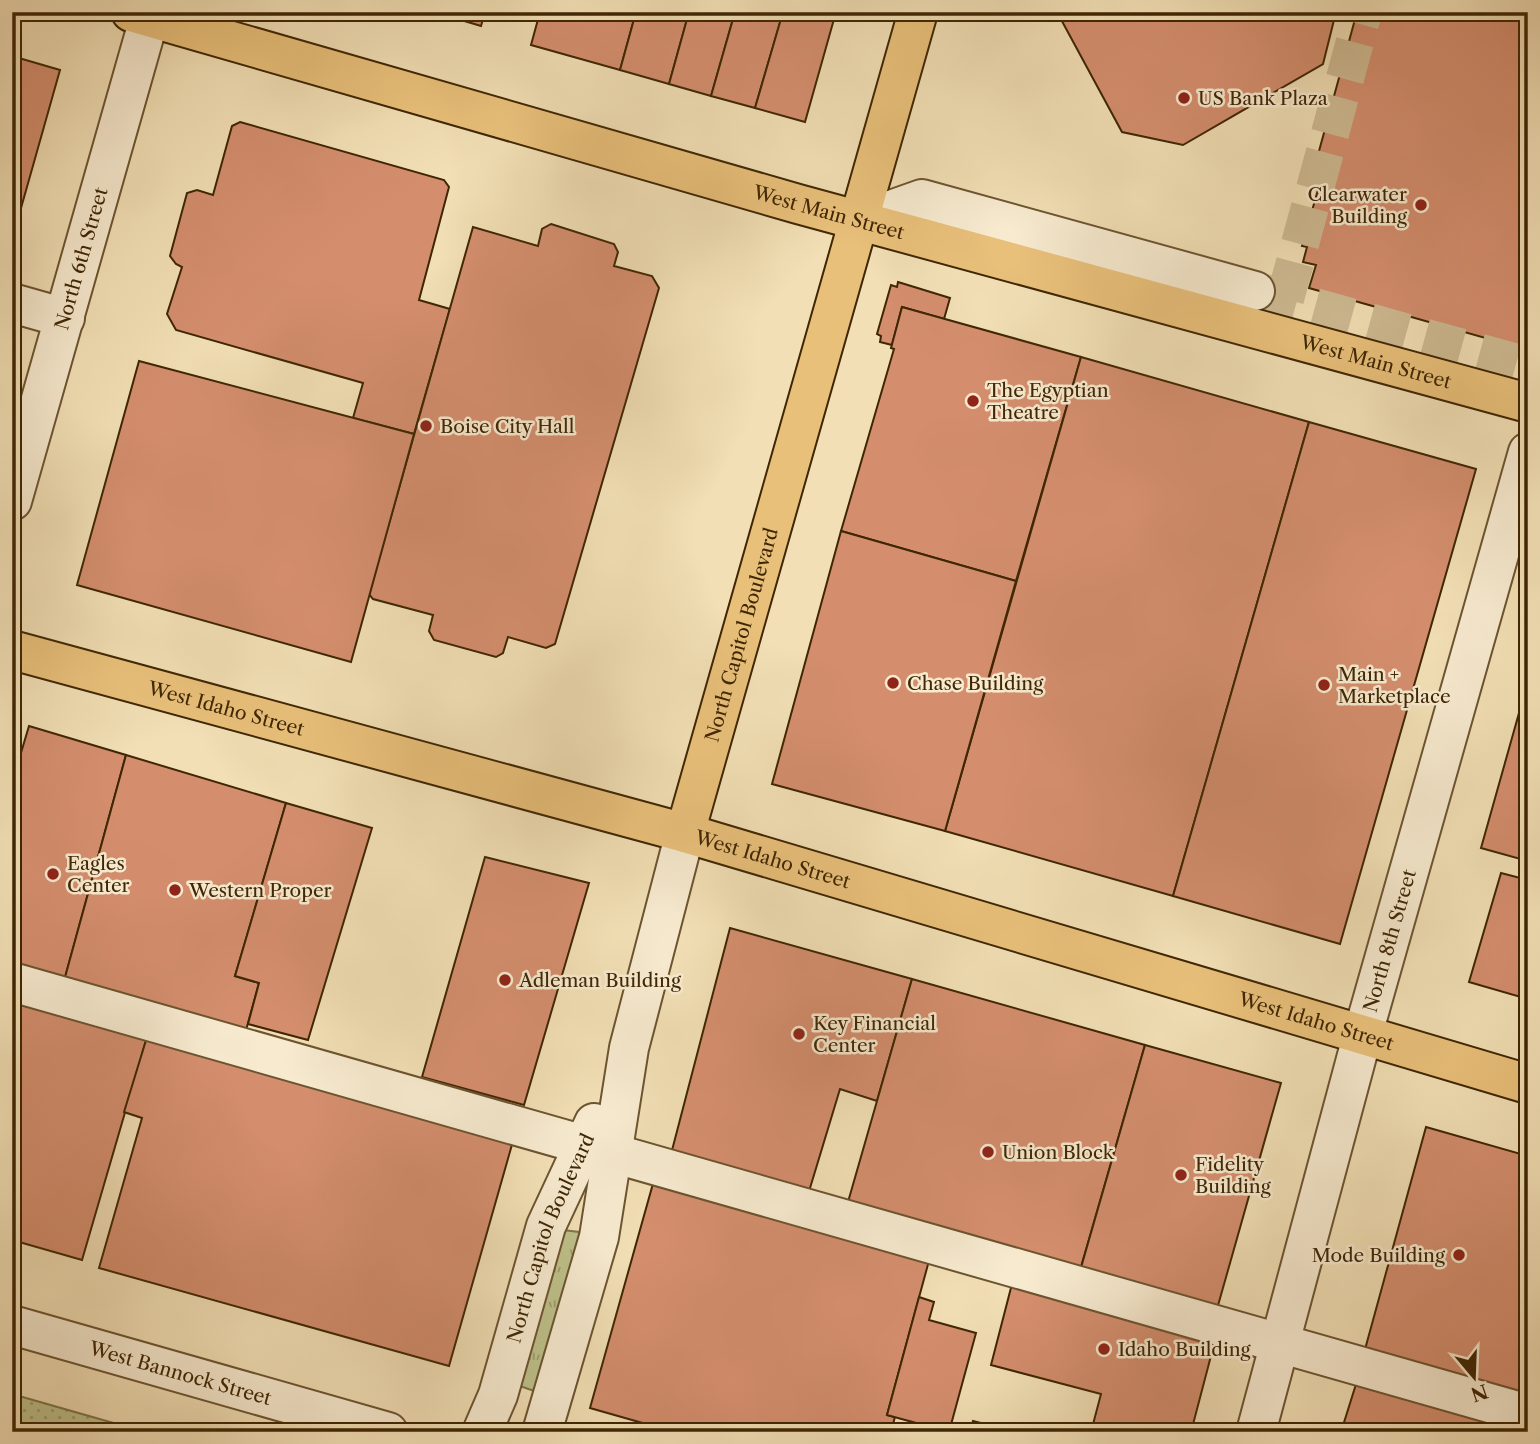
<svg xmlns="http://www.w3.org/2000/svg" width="1540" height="1444" font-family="'Libre Caslon Text',serif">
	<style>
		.grass { fill: url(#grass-tufts); stroke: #7e7448; stroke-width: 2 }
		.park { fill: url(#park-dots); stroke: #7e7448; stroke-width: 2 }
		.building { fill: #d48e6e; stroke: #3f2604; stroke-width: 2 }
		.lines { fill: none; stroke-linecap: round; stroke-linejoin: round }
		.minor-tunnel { stroke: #ceba92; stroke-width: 38; stroke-dasharray: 38 19; stroke-linecap: butt }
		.minor-casing { stroke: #6c5430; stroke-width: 42 }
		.major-casing { stroke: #3f2604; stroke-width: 42 }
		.minor { stroke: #f7eacf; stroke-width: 38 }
		.major { stroke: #e9c07a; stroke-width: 38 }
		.poi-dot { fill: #8f2418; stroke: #f7eacf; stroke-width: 2.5 }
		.labels { text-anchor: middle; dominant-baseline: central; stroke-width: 5; stroke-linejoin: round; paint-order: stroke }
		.poi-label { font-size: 19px; fill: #3f2604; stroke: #f7eacf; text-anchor: start }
		.street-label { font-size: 19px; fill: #3f2604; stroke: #f7eacf }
	</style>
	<defs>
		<pattern id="grass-tufts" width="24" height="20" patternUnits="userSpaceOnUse" patternTransform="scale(1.75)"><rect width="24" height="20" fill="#bec18b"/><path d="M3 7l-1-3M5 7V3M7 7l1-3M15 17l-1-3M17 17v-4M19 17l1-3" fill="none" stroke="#9c9d6f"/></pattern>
		<pattern id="park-dots" width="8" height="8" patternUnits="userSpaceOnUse" patternTransform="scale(1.75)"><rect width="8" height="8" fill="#bec18b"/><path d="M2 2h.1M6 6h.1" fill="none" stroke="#9c9d6f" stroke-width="1.8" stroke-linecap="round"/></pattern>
	</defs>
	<rect width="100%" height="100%" fill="#f2dfb5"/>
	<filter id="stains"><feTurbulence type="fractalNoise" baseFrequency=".00286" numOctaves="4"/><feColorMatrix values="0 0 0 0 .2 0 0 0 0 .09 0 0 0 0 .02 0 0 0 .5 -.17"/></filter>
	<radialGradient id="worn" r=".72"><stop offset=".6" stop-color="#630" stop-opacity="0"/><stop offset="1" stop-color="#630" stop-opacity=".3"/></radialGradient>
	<path class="grass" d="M563,1230L579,1232L582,1237L534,1391L520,1386Z"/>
	<path class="park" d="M12,1394L145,1432H12Z"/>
	<g class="building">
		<path d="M434,12H485L481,26Z"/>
		<path d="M540,12H636L620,70L531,45Z"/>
		<path d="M636,12H689L669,84L620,70Z"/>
		<path d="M689,12H735L711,96L669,84Z"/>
		<path d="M735,12H783L755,108L711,96Z"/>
		<path d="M783,12H836L805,122L755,108Z"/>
		<path d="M1057,12H1336L1323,64L1183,145L1122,132Z"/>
		<path d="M1357,12H1528V350L1309,288L1316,265L1303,262L1307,247L1302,246L1325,165L1316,162Z"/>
		<path d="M12,56L60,70L12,240Z"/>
		<path d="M240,122L444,180L449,187L419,300L450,309L414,434L353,418L363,383L176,330L167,314L182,267L176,264L170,256L187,193L197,190L213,195L232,126Z"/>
		<path d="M551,224L614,244L618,252L614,266L652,276L659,288L555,644L546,648L508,637L503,653L496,657L434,640L429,631L433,615L373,599L369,594L473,227L538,246L542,229Z"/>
		<path d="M898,282L950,298L944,319L902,307L892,345L880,342L881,336L877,334L891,285L897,287Z"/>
		<path d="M902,307L1081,357L1016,581L841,531L894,349L891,348Z"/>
		<path d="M1081,357L1309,422L1173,896L945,831Z"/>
		<path d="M139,361L414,434L351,662L77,585Z"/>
		<path d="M1309,422L1476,469L1340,944L1173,896Z"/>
		<path d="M841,531L1016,581L945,831L772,784Z"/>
		<path d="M1528,681V861L1481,848Z"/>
		<path d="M29,726L126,755L64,981L12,965V783Z"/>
		<path d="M126,755L286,803L235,976L259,983L245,1034L64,981Z"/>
		<path d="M286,803L372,828L308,1040L248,1024L259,983L235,976Z"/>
		<path d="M485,857L589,883L524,1105L422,1077Z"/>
		<path d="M1501,873L1528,880V999L1469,982Z"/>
		<path d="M730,928L912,979L877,1101L840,1089L807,1198L670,1158Z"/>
		<path d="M912,979L1145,1045L1081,1267L848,1202Z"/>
		<path d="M12,998L147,1037L82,1260L12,1240Z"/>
		<path d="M147,1037L513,1141L449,1366L99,1268L142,1118L124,1112Z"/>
		<path d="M1145,1045L1281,1083L1217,1309L1080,1271Z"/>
		<path d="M1426,1127L1528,1156V1399L1364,1353Z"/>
		<path d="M654,1180L930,1257L887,1415L895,1417L893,1424L900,1427L898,1432H674L590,1408Z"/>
		<path d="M1013,1280L1217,1333L1191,1432H1091L1101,1394L991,1365Z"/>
		<path d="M919,1297L934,1302L929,1320L976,1333L949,1432L887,1415Z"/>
		<path d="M1357,1381L1528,1432H1341Z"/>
		<path d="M973,1421L1016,1432H970Z"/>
	</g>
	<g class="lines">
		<g class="minor-tunnel">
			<path d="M1260,292L1528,366"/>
			<path d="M1285,299L1363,12"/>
		</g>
		<g class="minor-casing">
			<g id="minor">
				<path d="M860,221L922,199L1255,291"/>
				<path d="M12,303L65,318"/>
				<path id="s1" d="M12,501L151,12"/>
				<path d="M12,982L1528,1414"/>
				<path id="s2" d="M12,1325L388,1432"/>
				<path id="s3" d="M482,1432L498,1395L546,1226L594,1123"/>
				<path d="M542,1432L599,1237L629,1048L685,833"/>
				<path id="s4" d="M1256,1432L1362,1037L1528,452"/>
			</g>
		</g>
		<g class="major-casing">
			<g id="major">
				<path id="s5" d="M131,12L798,204L1528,403"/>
				<path id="s6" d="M12,650L685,833L1528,1084"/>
				<path id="s7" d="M685,833L918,12"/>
			</g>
		</g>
		<use href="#minor" class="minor"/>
		<use href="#major" class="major"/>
	</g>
	<g class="poi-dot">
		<circle cx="1184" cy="98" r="7"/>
		<circle cx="1421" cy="205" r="7"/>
		<circle cx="973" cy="401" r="7"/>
		<circle cx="426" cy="426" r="7"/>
		<circle cx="893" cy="683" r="7"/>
		<circle cx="1324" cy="685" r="7"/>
		<circle cx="53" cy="874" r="7"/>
		<circle cx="175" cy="890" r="7"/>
		<circle cx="505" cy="980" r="7"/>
		<circle cx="799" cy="1034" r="7"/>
		<circle cx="988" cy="1152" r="7"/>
		<circle cx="1181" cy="1175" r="7"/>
		<circle cx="1459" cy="1255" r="7"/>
		<circle cx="1104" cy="1349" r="7"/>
	</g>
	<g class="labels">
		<g class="poi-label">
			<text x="1198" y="98">US Bank Plaza</text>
			<text x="1407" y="194" text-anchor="end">Clearwater<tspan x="1407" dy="22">Building</tspan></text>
			<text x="987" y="390">The Egyptian<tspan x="987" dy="22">Theatre</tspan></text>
			<text x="440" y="426">Boise City Hall</text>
			<text x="1338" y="674">Main +<tspan x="1338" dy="22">Marketplace</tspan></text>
			<text x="907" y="683">Chase Building</text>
			<text x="67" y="863">Eagles<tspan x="67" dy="22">Center</tspan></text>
			<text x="189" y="890">Western Proper</text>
			<text x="519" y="980">Adleman Building</text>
			<text x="813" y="1023">Key Financial<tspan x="813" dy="22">Center</tspan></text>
			<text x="1002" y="1152">Union Block</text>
			<text x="1195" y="1164">Fidelity<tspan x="1195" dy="22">Building</tspan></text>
			<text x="1445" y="1255" text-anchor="end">Mode Building</text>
			<text x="1118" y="1349">Idaho Building</text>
		</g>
		<g class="street-label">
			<text stroke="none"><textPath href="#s5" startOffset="726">West Main Street</textPath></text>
			<text stroke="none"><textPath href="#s1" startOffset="252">North 6th Street</textPath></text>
			<text stroke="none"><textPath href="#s5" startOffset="1293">West Main Street</textPath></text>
			<text stroke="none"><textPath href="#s7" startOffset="206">North Capitol Boulevard</textPath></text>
			<text stroke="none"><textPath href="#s6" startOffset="222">West Idaho Street</textPath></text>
			<text stroke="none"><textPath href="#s6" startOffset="789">West Idaho Street</textPath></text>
			<text stroke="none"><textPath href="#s4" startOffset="509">North 8th Street</textPath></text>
			<text stroke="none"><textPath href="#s6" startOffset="1356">West Idaho Street</textPath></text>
			<text stroke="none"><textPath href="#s3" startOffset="206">North Capitol Boulevard</textPath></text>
			<text stroke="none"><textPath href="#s2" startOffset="175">West Bannock Street</textPath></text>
		</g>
	</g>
	<rect width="1540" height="1444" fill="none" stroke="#f2dfb5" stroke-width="42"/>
	<rect x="14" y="14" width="1512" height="1416" fill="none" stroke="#3f2604" stroke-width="3.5"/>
	<rect x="21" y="21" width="1498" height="1402" fill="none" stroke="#3f2604" stroke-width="2"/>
	<g transform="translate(1474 1377) rotate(161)" stroke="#f7eacf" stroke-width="5" paint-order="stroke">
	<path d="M0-5L12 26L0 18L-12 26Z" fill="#3f2604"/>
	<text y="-10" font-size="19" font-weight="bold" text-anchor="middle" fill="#3f2604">N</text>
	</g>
	<rect width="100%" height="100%" filter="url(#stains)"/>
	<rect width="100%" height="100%" fill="url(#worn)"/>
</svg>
